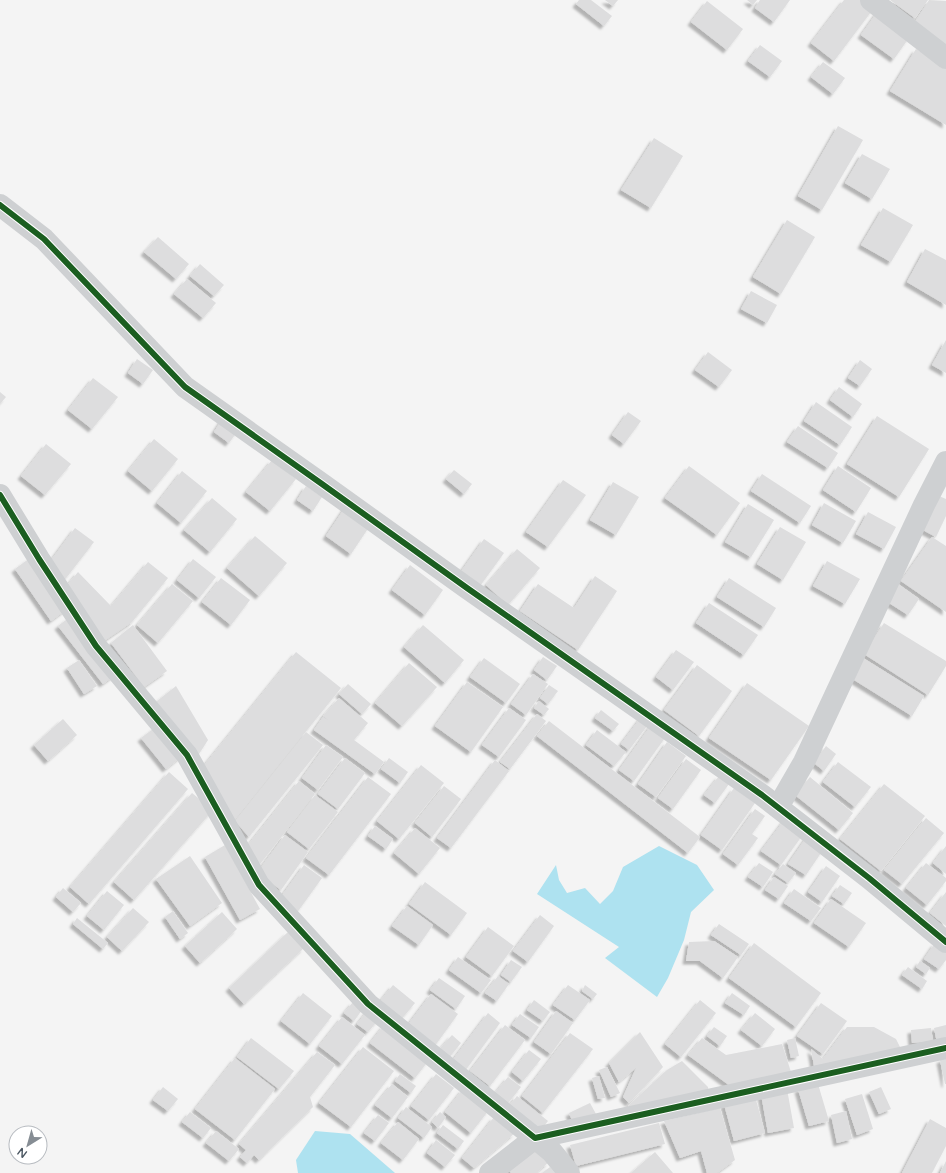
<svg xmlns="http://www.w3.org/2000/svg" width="946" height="1173" font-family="'Varela Round',sans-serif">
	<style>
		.water { fill: #aee2f0 }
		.building { fill: #ddddde; filter: url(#shadow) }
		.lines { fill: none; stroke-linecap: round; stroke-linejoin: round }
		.street { stroke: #ced0d2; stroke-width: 22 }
		.cycleway-casing { stroke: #fff; stroke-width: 8 }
		.cycleway { stroke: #1b5e20; stroke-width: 6 }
	</style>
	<defs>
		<filter id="shadow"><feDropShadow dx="-3.5" dy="3.5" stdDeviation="1" flood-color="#0004"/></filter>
	</defs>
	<rect width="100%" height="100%" fill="#f4f4f4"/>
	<g class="water">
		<path d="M659,846L697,865L714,890L691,912L684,940L668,978L657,997L605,958L619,947L537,894L556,865L559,880L567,893L585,888L600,904L613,891L623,867Z"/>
		<path d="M315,1131L350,1134L395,1173H298L296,1160Z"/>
	</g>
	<g class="building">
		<path d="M579,0H591L612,16L604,26L576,4Z"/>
		<path d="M605,0H618L613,6Z"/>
		<path d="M747,0H757L753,5Z"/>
		<path d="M760,0H790L774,22L755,8Z"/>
		<path d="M844,0H864L874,8L834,61L811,43Z"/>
		<path d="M890,0H928L915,18Z"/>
		<path d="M929,0L946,1V47L913,25Z"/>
		<path d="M707,1L743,29L727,50L691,22Z"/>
		<path d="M878,11L911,35L894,59L861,35Z"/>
		<path d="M760,45L782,61L770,77L748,61Z"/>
		<path d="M916,49L946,68V125L890,91Z"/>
		<path d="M823,62L845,78L833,94L811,77Z"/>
		<path d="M838,126L863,140L822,210L798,196Z"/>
		<path d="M654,138L683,156L651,208L621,190Z"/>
		<path d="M862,154L890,169L872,199L845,183Z"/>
		<path d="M883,208L913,225L891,262L861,245Z"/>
		<path d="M787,220L815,237L781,294L753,277Z"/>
		<path d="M158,237L189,264L176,279L144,252Z"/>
		<path d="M925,249L946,260V305L907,282Z"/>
		<path d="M200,264L224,285L214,296L190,276Z"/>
		<path d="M187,279L216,303L203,318L174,294Z"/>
		<path d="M751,291L777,305L767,323L741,309Z"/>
		<path d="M946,340V373L932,365Z"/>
		<path d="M708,352L732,370L719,387L695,370Z"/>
		<path d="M137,359L153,370L143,384L128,373Z"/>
		<path d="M860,360L872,369L860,386L848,378Z"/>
		<path d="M93,378L118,397L92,429L68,410Z"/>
		<path d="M839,387L862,404L853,417L830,400Z"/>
		<path d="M0,392L6,397L0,404Z"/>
		<path d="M816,402L852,427L840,445L804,421Z"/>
		<path d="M628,412L641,421L624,444L612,435Z"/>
		<path d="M877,416L929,449L899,497L847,464Z"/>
		<path d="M223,418L239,429L229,443L214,432Z"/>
		<path d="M798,426L838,453L828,468L787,442Z"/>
		<path d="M154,439L178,459L152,491L128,471Z"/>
		<path d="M46,444L71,464L45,495L21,476Z"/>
		<path d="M272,460L296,479L270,511L246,492Z"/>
		<path d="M689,466L740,503L717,535L665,498Z"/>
		<path d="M838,466L871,488L856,512L823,490Z"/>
		<path d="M454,470L472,484L464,494L446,479Z"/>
		<path d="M182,471L207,491L181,523L157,503Z"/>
		<path d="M762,474L811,506L800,523L751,491Z"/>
		<path d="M563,480L586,495L548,547L526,532Z"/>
		<path d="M613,482L639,497L616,535L590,520Z"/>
		<path d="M306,486L322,497L313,511L297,500Z"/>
		<path d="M939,496L946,499V516L936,537L923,530Z"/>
		<path d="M212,498L237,519L210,552L184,530Z"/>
		<path d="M824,503L856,521L843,543L812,525Z"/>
		<path d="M748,504L774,520L751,557L725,542Z"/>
		<path d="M346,506L371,524L351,554L326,536Z"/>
		<path d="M868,512L896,527L884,549L856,534Z"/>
		<path d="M780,527L806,542L783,580L757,564Z"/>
		<path d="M75,528L94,542L63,582L49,563Z"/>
		<path d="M255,536L287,563L259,596L227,568Z"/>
		<path d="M932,537L946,546V612L901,581Z"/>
		<path d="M484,539L504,553L480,586L460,573Z"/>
		<path d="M517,549L540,568L508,605L486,585Z"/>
		<path d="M30,558L67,609L51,621L15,569Z"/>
		<path d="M193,559L216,577L199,598L177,580Z"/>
		<path d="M827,561L860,579L845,604L813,586Z"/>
		<path d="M148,562L168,578L132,622L104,641L65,588L78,572L111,606Z"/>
		<path d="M410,565L443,590L425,615L392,590Z"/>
		<path d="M595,576L617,591L578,650L520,611L538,584L574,608Z"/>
		<path d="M221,578L250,600L231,625L202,602Z"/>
		<path d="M729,578L776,608L764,627L717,597Z"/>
		<path d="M172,584L193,601L158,643L137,625Z"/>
		<path d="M898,584L919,599L908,615L886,601Z"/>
		<path d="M709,603L758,635L744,655L696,623Z"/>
		<path d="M70,617L115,675L103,684L58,626Z"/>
		<path d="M884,623L946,661V666L928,695L864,654Z"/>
		<path d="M133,625L167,671L144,687L111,643Z"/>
		<path d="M423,625L464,660L445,683L404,647Z"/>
		<path d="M676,650L694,662L673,690L656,677Z"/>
		<path d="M296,652L341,688L232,823L202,768Z"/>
		<path d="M543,657L557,666L547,680L534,670Z"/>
		<path d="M484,658L520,684L506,703L470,677Z"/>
		<path d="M863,658L924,696L912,716L851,678Z"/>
		<path d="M79,660L97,686L84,694L67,668Z"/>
		<path d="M409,663L437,687L402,726L375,703Z"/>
		<path d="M697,665L732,691L699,736L664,710Z"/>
		<path d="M533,674L548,684L526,715L511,704Z"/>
		<path d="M467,682L503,707L471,752L435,726Z"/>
		<path d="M747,683L809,726L771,780L709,738Z"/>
		<path d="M348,684L371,704L362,714L339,694Z"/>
		<path d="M549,685L558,691L548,704L540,698Z"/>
		<path d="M176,686L208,740L197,757L156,702Z"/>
		<path d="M339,698L368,723L354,740L384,762L375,774L314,730L323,717L328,720L323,716Z"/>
		<path d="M539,701L549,709L544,715L534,708Z"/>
		<path d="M509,708L526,720L499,757L482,745Z"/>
		<path d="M601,710L619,724L613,731L595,718Z"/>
		<path d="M537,714L546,721L510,769L500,762Z"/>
		<path d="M642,716L650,722L629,750L621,744Z"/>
		<path d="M63,719L77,735L48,761L34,745Z"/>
		<path d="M549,721L700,837L688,853L537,736Z"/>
		<path d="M652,724L667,735L634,781L619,770Z"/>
		<path d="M157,726L182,756L166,769L141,738Z"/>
		<path d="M597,730L626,752L614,766L586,745Z"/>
		<path d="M306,732L323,745L249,837L235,821Z"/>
		<path d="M667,742L686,756L656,797L638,784Z"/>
		<path d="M326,745L343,757L318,790L302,778Z"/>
		<path d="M826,746L836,754L824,771L814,763Z"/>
		<path d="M345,758L365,773L338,809L318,794Z"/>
		<path d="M389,758L408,772L400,783L381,769Z"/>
		<path d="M686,759L701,770L673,809L658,798Z"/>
		<path d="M495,760L509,771L451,848L437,838Z"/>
		<path d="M838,762L871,787L855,807L823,782Z"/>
		<path d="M421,765L444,783L399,839L377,821Z"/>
		<path d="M169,772L188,789L89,904L70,887Z"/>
		<path d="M719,776L729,784L715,803L704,795Z"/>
		<path d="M368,777L391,794L329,875L306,858Z"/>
		<path d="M810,777L853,813L839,830L795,795Z"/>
		<path d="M299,781L315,794L260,864L248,845Z"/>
		<path d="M884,784L925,816L881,871L840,839Z"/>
		<path d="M444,786L461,799L432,837L415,823Z"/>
		<path d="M734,788L755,803L722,850L701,835Z"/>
		<path d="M192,793L213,810L134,900L114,882Z"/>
		<path d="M315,795L338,812L309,849L287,832Z"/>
		<path d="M755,809L765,816L752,834L758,838L738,865L723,854Z"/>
		<path d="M926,818L944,833L902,884L884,870Z"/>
		<path d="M785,819L804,833L781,865L761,851Z"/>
		<path d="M375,826L393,839L386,849L368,836Z"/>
		<path d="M415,828L440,848L419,874L394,853Z"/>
		<path d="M285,835L308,852L281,890L257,873Z"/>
		<path d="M808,835L825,847L806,875L788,864Z"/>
		<path d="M225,845L260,909L240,920L205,857Z"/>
		<path d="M946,846V874L933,863Z"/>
		<path d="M190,856L222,903L190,926L156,879Z"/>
		<path d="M759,863L773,872L763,887L748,877Z"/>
		<path d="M926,863L946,878V881L927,905L906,888Z"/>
		<path d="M783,864L796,873L788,883L775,874Z"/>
		<path d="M304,865L322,878L296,914L278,901Z"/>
		<path d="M826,866L840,876L822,902L808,892Z"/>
		<path d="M774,877L788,886L779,899L765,890Z"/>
		<path d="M425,882L467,913L451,935L409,904Z"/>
		<path d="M840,885L852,893L844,904L832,896Z"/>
		<path d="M63,888L81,903L73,912L56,897Z"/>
		<path d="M794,889L821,908L811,921L784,903Z"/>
		<path d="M107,891L124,905L104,930L87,916Z"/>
		<path d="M946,892V926L930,913Z"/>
		<path d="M831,899L866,923L849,947L814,923Z"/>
		<path d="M407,906L433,925L419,945L392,926Z"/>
		<path d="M133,908L149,922L122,951L107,937Z"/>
		<path d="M173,911L188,933L180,939L165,917Z"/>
		<path d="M222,912L237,929L200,963L185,946Z"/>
		<path d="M540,915L554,926L528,962L513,951Z"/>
		<path d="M77,918L108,943L103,949L73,924Z"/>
		<path d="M719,924L749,944L741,955L711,935Z"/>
		<path d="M488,927L514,946L492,976L466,957Z"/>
		<path d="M288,932L304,948L244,1004L229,988Z"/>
		<path d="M714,941L738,957L723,978L700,961H686L689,942Z"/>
		<path d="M754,943L821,993L796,1027L729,978Z"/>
		<path d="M935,943L946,951V960L939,969L924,959Z"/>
		<path d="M458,957L491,980L481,993L449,970Z"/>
		<path d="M511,960L522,967L511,982L501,975Z"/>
		<path d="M920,961L930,968L926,974L916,967Z"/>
		<path d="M908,967L927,981L922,989L902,975Z"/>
		<path d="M498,976L509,984L497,1001L485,993Z"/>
		<path d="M439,978L465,996L456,1009L430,990Z"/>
		<path d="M393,985L415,1003L399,1022L377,1005Z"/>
		<path d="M568,985L590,1000L575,1020L553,1005Z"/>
		<path d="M585,985L597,994L593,999L582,991Z"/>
		<path d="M303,993L332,1016L310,1044L281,1021Z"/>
		<path d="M732,993L750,1006L744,1015L725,1003Z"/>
		<path d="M431,994L458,1014L434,1047L407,1026Z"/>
		<path d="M534,1000L550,1012L543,1021L527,1010Z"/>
		<path d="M700,1000L716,1013L681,1057L665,1044Z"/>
		<path d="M353,1002L362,1010L354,1021L344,1013Z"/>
		<path d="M821,1003L847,1021L823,1054L797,1036Z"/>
		<path d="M368,1010L379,1019L368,1032L357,1024Z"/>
		<path d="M556,1011L573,1023L551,1054L534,1042Z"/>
		<path d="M488,1013L500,1023L465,1071L452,1061Z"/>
		<path d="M755,1013L775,1029L762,1046L741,1030Z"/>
		<path d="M520,1014L539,1027L531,1038L512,1025Z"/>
		<path d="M342,1017L365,1035L342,1064L319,1046Z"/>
		<path d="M384,1025L429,1060L415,1078L370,1043Z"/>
		<path d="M505,1025L525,1040L490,1086L470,1071Z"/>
		<path d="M946,1025V1041L937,1043L934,1028Z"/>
		<path d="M714,1027L727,1036L720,1046L707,1036Z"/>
		<path d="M847,1027H874L896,1039L901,1049L814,1066L811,1049L823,1059Z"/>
		<path d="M931,1028L933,1041L912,1043L911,1030Z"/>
		<path d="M640,1032L663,1067L629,1103L623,1097L636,1068L619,1082L609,1063Z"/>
		<path d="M570,1033L593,1049L543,1113L522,1096Z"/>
		<path d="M452,1035L461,1043L448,1059L438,1051Z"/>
		<path d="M251,1038L294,1071L279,1089L237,1057Z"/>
		<path d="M702,1038L726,1055L782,1044L791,1072L733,1088L688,1055Z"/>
		<path d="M795,1038L799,1056L791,1058L787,1040Z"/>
		<path d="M363,1047L394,1071L351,1127L319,1103Z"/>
		<path d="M529,1050L541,1059L523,1081L512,1072Z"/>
		<path d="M317,1052L335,1065L310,1097L313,1107L259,1160L254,1155L247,1163L240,1157L246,1150L239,1144Z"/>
		<path d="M235,1058L275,1089L235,1140L195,1109Z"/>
		<path d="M946,1058V1084H945L940,1060Z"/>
		<path d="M682,1061L708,1087L709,1094L630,1113L628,1106L667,1070Z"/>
		<path d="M607,1067L620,1093L611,1097L599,1070Z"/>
		<path d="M400,1074L416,1086L411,1093L395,1081Z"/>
		<path d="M436,1074L454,1088L429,1120L411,1106Z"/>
		<path d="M599,1076L605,1098L598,1099L592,1078Z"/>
		<path d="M508,1077L521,1087L508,1103L495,1093Z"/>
		<path d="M392,1084L408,1097L392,1118L375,1105Z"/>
		<path d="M818,1084L829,1121L809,1126L798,1089Z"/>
		<path d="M163,1087L178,1099L168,1111L153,1100Z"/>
		<path d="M881,1087L891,1109L879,1114L869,1092Z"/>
		<path d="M463,1089L489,1110L471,1133L445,1112Z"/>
		<path d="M787,1089L794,1128L768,1133L761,1094Z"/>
		<path d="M862,1094L873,1129L857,1135L845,1099Z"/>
		<path d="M517,1096L548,1121L537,1135L506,1110Z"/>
		<path d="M755,1096L765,1133L734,1141L724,1104Z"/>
		<path d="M590,1103L596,1114L574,1125L569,1113Z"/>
		<path d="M406,1107L432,1127L424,1138L398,1118Z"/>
		<path d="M720,1108L735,1160L717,1173H707L701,1151L680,1158L664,1121Z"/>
		<path d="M846,1111L852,1139L837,1143L831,1115Z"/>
		<path d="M190,1112L211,1128L203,1138L182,1122Z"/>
		<path d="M440,1112L446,1117L438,1128L432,1122Z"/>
		<path d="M378,1115L389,1123L375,1141L364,1133Z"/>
		<path d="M494,1117L515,1133L474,1168L462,1158Z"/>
		<path d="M930,1119L946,1128V1146L932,1173H902Z"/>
		<path d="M398,1122L419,1139L403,1160L381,1143Z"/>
		<path d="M659,1123L665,1144L576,1166L570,1145Z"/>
		<path d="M443,1125L464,1141L458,1149L437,1133Z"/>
		<path d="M216,1131L239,1149L229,1161L206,1143Z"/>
		<path d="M436,1140L455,1155L445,1167L427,1153Z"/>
		<path d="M534,1145L549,1162L536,1173H511L507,1168Z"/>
		<path d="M655,1152L673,1173H631Z"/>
		<path d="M946,1161V1173H940Z"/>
		<path d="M550,1167L555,1173H542Z"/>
	</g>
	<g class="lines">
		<g class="street">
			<path d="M871,0L946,58"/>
			<path d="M0,205L44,239L185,387L322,484L467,588L762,795L869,878L946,942"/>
			<path d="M0,495L39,559L96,646L187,755L259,885L368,1004L535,1138L946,1048"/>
			<path d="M778,807L804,762L924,505L946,462"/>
			<path d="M490,1173L535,1138L552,1152L569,1173"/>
		</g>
		<g class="cycleway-casing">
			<g id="cycleway">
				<path d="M0,205L44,239L185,387L322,484L467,588L762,795L869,878L946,942"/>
				<path d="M0,495L39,559L96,646L187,755L259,885L368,1004L535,1138L946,1048"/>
			</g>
		</g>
		<use href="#cycleway" class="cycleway"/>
	</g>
	<g transform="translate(28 1145) rotate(217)"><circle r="19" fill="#ffffff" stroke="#b7bbc0"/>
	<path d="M0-3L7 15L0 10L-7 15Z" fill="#868d94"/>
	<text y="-6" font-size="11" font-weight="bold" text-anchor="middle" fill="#4a5661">N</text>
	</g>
</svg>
